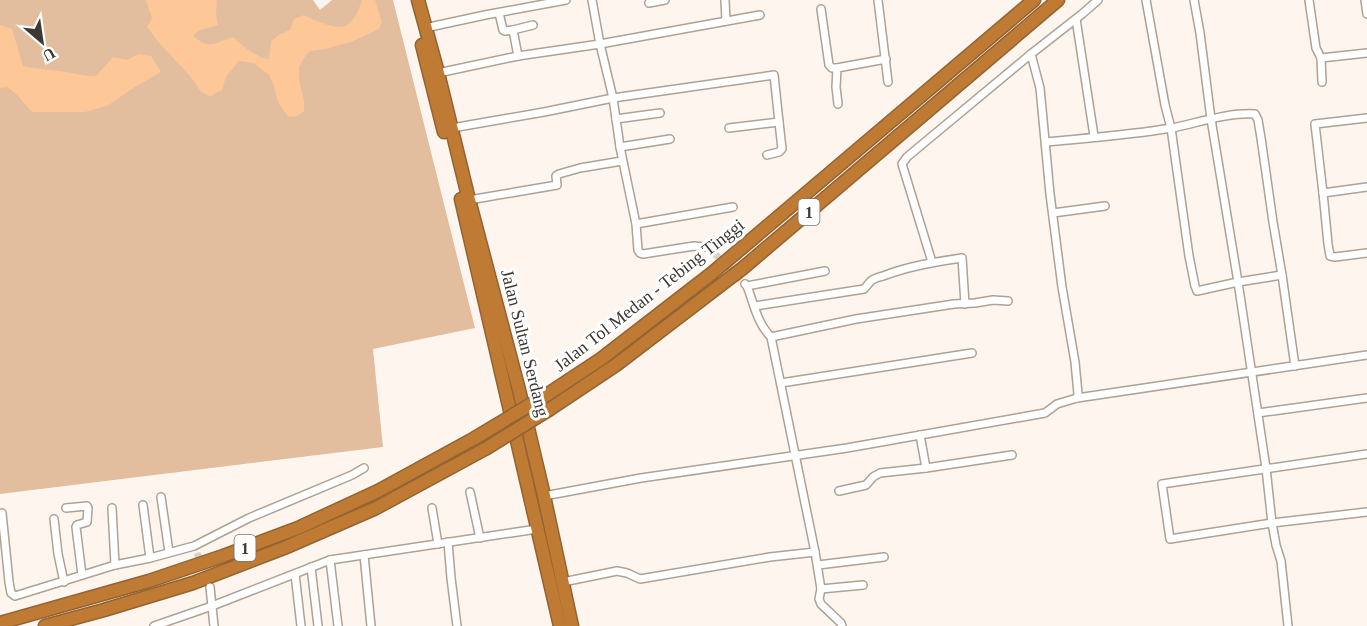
<svg xmlns="http://www.w3.org/2000/svg" width="1367" height="626" font-family="'Times New Roman',serif">
	<style>
		.green { fill: #e2be9f }
		.water { fill: #fdc797 }
		.lines { fill: none; stroke-linecap: round; stroke-linejoin: round }
		.street-tunnel { stroke: #d8d0c9; stroke-width: 7; stroke-dasharray: 7 3.5; stroke-linecap: butt }
		.street-casing { stroke: #aea196; stroke-width: 10 }
		.highway-casing { stroke: #926333; stroke-width: 15 }
		.street { stroke: #fff; stroke-width: 7 }
		.highway { stroke: #bf7a33; stroke-width: 12 }
		.highway-bridge-casing { stroke: #926333; stroke-width: 15; stroke-linecap: butt }
		.highway-bridge { stroke: #bf7a33; stroke-width: 12 }
		.labels { text-anchor: middle; dominant-baseline: central; stroke-width: 6; stroke-linejoin: round; paint-order: stroke }
		.shield { fill: #fff; stroke: #787470; stroke-width: 1.5 }
		.shield-label { font-size: 16px; font-weight: bold; fill: #3e3833 }
		.street-label { font-size: 18px; fill: #3e3833; stroke: #fff }
	</style>
	<rect width="100%" height="100%" fill="#fef6ee"/>
	<path class="green" d="M0,0H313L320,10L332,0H393L475,328L373,349L383,447L0,494Z"/>
	<g class="water">
		<path d="M146,0H217L216,13L218,25L198,31L193,36C210,50 214,43 233,37C244,46 254,57 269,59L271,41L280,34L290,30L294,19L304,15C314,20 336,31 347,25C355,20 359,9 362,0H375L382,22L379,29L351,42L325,49L310,51L306,55L299,67V79L304,101V111L298,116L289,117L284,111L278,102L274,86L269,75L254,63L239,61L226,77L222,90L210,96L201,92L191,77L161,45L147,27L152,18Z"/>
		<path d="M0,25L12,29L23,66C38,69 53,70 67,72C79,74 85,77 96,76L113,57L127,60L139,54L151,56L161,72L130,90L109,105L85,112H32L17,95L7,87L0,88Z"/>
	</g>
	<g class="lines">
		<g class="street-tunnel">
			<path d="M705,247L711,250L745,284"/>
			<path d="M197,553L207,579"/>
		</g>
		<g class="street-casing">
			<g id="street">
				<path d="M592,0L600,44L613,98L620,147L636,224L638,250L640,253L643,254L694,246L705,247"/>
				<path d="M725,0L726,21"/>
				<path d="M878,0L888,82"/>
				<path d="M1146,0L1165,105L1171,128L1189,256L1195,286L1197,291L1238,282L1282,275"/>
				<path d="M1194,0L1200,33L1211,119L1238,282L1266,468L1272,523L1276,545L1281,561L1288,626"/>
				<path d="M1309,0L1316,48L1321,58L1322,82"/>
				<path d="M1365,0L1367,14"/>
				<path d="M649,3L665,0"/>
				<path d="M821,9L829,65L832,68H837"/>
				<path d="M499,13L503,30L505,31L513,30L518,56"/>
				<path d="M1076,19L1094,136"/>
				<path d="M425,28L485,15L566,0"/>
				<path d="M513,30L533,25"/>
				<path d="M1321,58L1367,53"/>
				<path d="M438,73L518,56L600,44L760,15"/>
				<path d="M838,104L836,87L837,68L886,59"/>
				<path d="M616,119L660,113"/>
				<path d="M452,128L544,112L613,98L774,75L779,122L729,128"/>
				<path d="M1046,142C1087,138 1130,135 1172,128C1197,123 1229,112 1255,114L1258,120L1261,138L1273,222L1282,275L1295,366"/>
				<path d="M620,147L670,139"/>
				<path d="M767,155L779,152L782,149L779,122"/>
				<path d="M1367,187L1323,193L1328,244L1330,256L1335,257L1367,253"/>
				<path d="M1323,193L1315,124L1367,118"/>
				<path d="M469,200L557,185L556,176L559,174L580,168L622,161"/>
				<path d="M1053,213L1105,206"/>
				<path d="M636,224L733,207"/>
				<path d="M932,262L902,164L907,157L1031,54L1082,14L1098,0"/>
				<path d="M745,284L747,286C754,304 757,323 771,337L815,552L821,589L819,599L821,604L841,623L842,626"/>
				<path d="M747,286L825,271"/>
				<path d="M755,306L864,289C866,287 868,284 870,282C873,278 879,277 883,276C909,266 935,262 962,258L965,304"/>
				<path d="M771,337L856,319L954,304L975,303L993,300L1008,301"/>
				<path d="M781,383L972,353"/>
				<path d="M1077,398L1367,355"/>
				<path d="M1258,413L1367,398"/>
				<path d="M920,435L926,468L1012,455"/>
				<path d="M1367,454L1162,484L1170,539L1272,523L1367,512"/>
				<path d="M839,491L866,485L873,477L880,473L926,468"/>
				<path d="M470,492L480,538"/>
				<path d="M544,496L641,478L847,448L1045,413L1057,404L1077,398L1078,394L1075,362L1062,287L1050,194L1040,88L1031,54"/>
				<path d="M161,497L169,552"/>
				<path d="M143,505L150,558"/>
				<path d="M66,508L87,506L88,508L87,522L77,525L76,527L82,575"/>
				<path d="M112,508L115,565"/>
				<path d="M432,508L438,544"/>
				<path d="M2,513L9,582L11,593L15,596L115,565L150,558L194,546L249,518L352,475L364,468"/>
				<path d="M54,519L58,554L64,582"/>
				<path d="M448,542L451,578L457,626"/>
				<path d="M364,555L371,626"/>
				<path d="M330,560L338,626"/>
				<path d="M818,565L884,557"/>
				<path d="M311,567L318,626"/>
				<path d="M295,574L301,626"/>
				<path d="M563,582L617,571L627,573L640,579L770,557L815,552"/>
				<path d="M210,587L214,626"/>
				<path d="M821,589L863,585"/>
				<path d="M154,626L212,606L330,560L537,529"/>
			</g>
		</g>
		<g class="highway-casing">
			<g id="highway">
				<path d="M418,0L438,73L469,200L519,390L544,496L572,626"/>
				<path d="M422,45L444,132"/>
				<path d="M461,199L560,626"/>
				<path d="M548,394L601,359L711,274L1034,0"/>
				<path d="M550,409L616,365L743,268L1058,0"/>
				<path d="M0,623L149,581L223,556L298,528L378,491L475,438"/>
				<path d="M45,626L104,610L193,583L284,548L376,508L485,449"/>
			</g>
		</g>
		<use href="#street" class="street"/>
		<use href="#highway" class="highway"/>
		<g class="highway-bridge-casing">
			<g id="highway-bridge">
				<path d="M475,438L548,394"/>
				<path d="M485,449L550,409"/>
			</g>
		</g>
		<use href="#highway-bridge" class="highway-bridge"/>
	</g>
	<g class="labels">
		<g class="shield">
			<rect x="798.5" y="199" width="21" height="26" rx="4.5"/>
			<rect x="234.5" y="535" width="21" height="26" rx="4.5"/>
		</g>
		<g class="shield-label">
			<text x="809" y="212">1</text>
			<text x="245" y="548">1</text>
		</g>
		<g class="street-label">
			<text transform="translate(649 295) rotate(-38)">Jalan Tol Medan - Tebing Tinggi</text>
			<text transform="translate(525 343) rotate(76)">Jalan Sultan Serdang</text>
		</g>
	</g>
	<g transform="translate(42 42) rotate(151)" stroke="#ffffff" stroke-width="4.5" paint-order="stroke">
	<path d="M0-4.5L10 22L0 15L-10 22Z" fill="#3e3833"/>
	<text y="-9" font-size="16" font-weight="bold" text-anchor="middle" fill="#3e3833">U</text>
	</g>
</svg>
